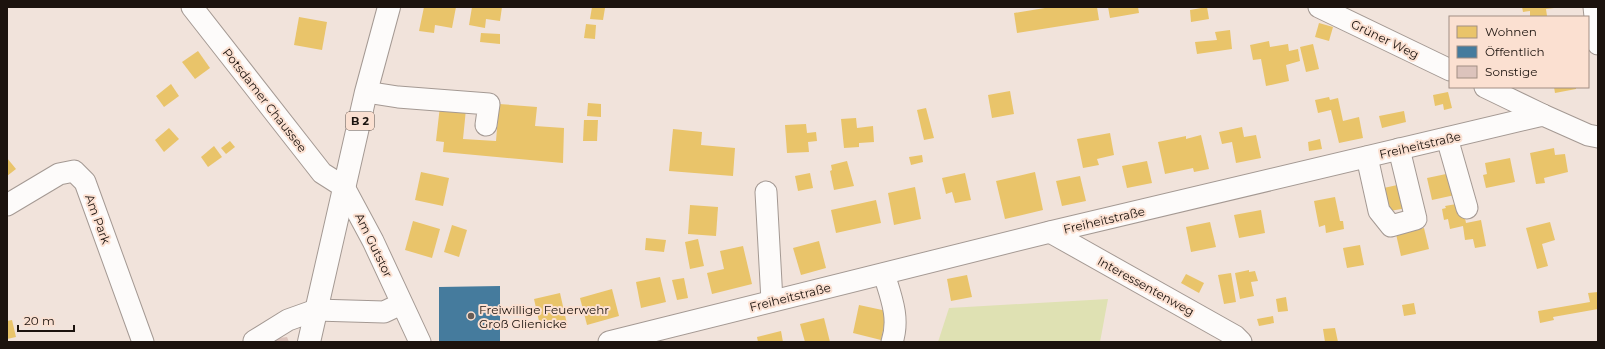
<svg xmlns="http://www.w3.org/2000/svg" width="1605" height="349" font-family="Montserrat,sans-serif">
	<style>
		.green { fill: #dfe1b3 }
		.homes { fill: #e9c46a }
		.public { fill: #457b9d }
		.building { fill: #dcc3bc }
		.lines { fill: none; stroke-linecap: round; stroke-linejoin: round }
		.minor-casing { stroke: #a49993; stroke-width: 23 }
		.major-casing { stroke: #a49993; stroke-width: 24 }
		.minor { stroke: #fdfbfa; stroke-width: 21 }
		.major { stroke: #fdfbfa; stroke-width: 22 }
		.poi-dot { fill: #675c56; stroke: #fbe0d1; stroke-width: 1.5 }
		.labels { text-anchor: middle; dominant-baseline: central; stroke-width: 4; stroke-linejoin: round; paint-order: stroke }
		.shield { fill: #fbe0d1; stroke: #5f5048; stroke-width: 1 }
		.shield-label { font-size: 11px; font-weight: bold; fill: #1c130e }
		.street-label { font-size: 12px; fill: #1c130e; stroke: #fbe0d1 }
		.poi-label { font-size: 12px; fill: #1c130e; stroke: #fbe0d1; text-anchor: start }
	</style>
	<rect width="100%" height="100%" fill="#f1e3db"/>
	<path class="green" d="M1108,299L1100,342H938L949,308Z"/>
	<g class="homes">
		<path d="M424,7H456L452,28L435,25L434,33L419,31Z"/>
		<path d="M472,7H502L500,21L486,19L485,28L469,25Z"/>
		<path d="M592,7L605,8L603,20L590,19Z"/>
		<path d="M1051,7H1097L1099,20L1017,33L1014,13Z"/>
		<path d="M1108,7H1138L1139,13L1110,18Z"/>
		<path d="M1207,7L1209,19L1191,22L1190,10Z"/>
		<path d="M1522,7H1554V8L1546,9L1547,16L1530,17V11L1523,12Z"/>
		<path d="M299,17L327,22L322,50L294,45Z"/>
		<path d="M1319,23L1333,27L1329,41L1315,37Z"/>
		<path d="M586,24L596,25L595,39L584,38Z"/>
		<path d="M1230,30L1232,49L1197,54L1195,42L1217,40L1215,32Z"/>
		<path d="M481,33L500,34V44L480,42Z"/>
		<path d="M1269,41L1270,47L1288,44L1289,51L1298,49L1300,61L1286,65L1289,81L1266,86L1261,59L1253,60L1250,45Z"/>
		<path d="M1313,44L1319,69L1306,72L1300,47Z"/>
		<path d="M198,51L210,68L195,79L182,62Z"/>
		<path d="M171,84L179,96L164,107L156,96Z"/>
		<path d="M1554,87H1576V89L1555,93Z"/>
		<path d="M1010,91L1014,114L992,118L988,95Z"/>
		<path d="M1448,92L1452,108L1444,110L1443,104L1435,106L1433,95Z"/>
		<path d="M1329,97L1330,100L1338,98L1343,121L1359,117L1363,138L1339,143L1331,110L1318,113L1315,100Z"/>
		<path d="M588,103L601,104V117L587,116Z"/>
		<path d="M499,104L537,107L535,126L564,128L563,163L443,152L444,142L436,141L440,106L466,109L463,139L496,141Z"/>
		<path d="M926,108L934,138L924,140L917,110Z"/>
		<path d="M1404,111L1406,122L1382,128L1379,116Z"/>
		<path d="M856,118L857,128L873,126L874,142L859,143V147L844,148L841,119Z"/>
		<path d="M584,120H598L597,141H583Z"/>
		<path d="M806,124L807,133L816,132L817,141L808,142L809,152L787,153L785,125Z"/>
		<path d="M1242,127L1244,137L1256,135L1261,158L1236,163L1232,142L1222,144L1219,132Z"/>
		<path d="M169,128L179,139L164,152L155,140Z"/>
		<path d="M673,129L702,132L701,145L735,148L733,176L669,171Z"/>
		<path d="M1110,133L1114,155L1097,159L1099,165L1083,168L1077,139Z"/>
		<path d="M1201,135L1209,169L1194,172L1193,168L1165,174L1158,142L1186,136V139Z"/>
		<path d="M1320,139L1322,149L1309,151L1308,142Z"/>
		<path d="M230,141L235,147L226,154L221,148Z"/>
		<path d="M214,146L222,157L208,167L201,157Z"/>
		<path d="M1554,148L1555,155L1565,154L1568,172L1544,178L1545,183L1536,184L1530,153Z"/>
		<path d="M922,155L923,162L911,165L909,157Z"/>
		<path d="M7,158L16,169L7,176Z"/>
		<path d="M1510,158L1515,182L1486,188L1483,175L1487,174L1485,163Z"/>
		<path d="M847,161L854,186L834,190L830,171L832,170L831,165Z"/>
		<path d="M1147,161L1152,183L1127,188L1122,166Z"/>
		<path d="M421,172L449,178L443,206L415,200Z"/>
		<path d="M1035,172L1043,210L1005,219L996,181Z"/>
		<path d="M810,173L813,188L798,191L795,176Z"/>
		<path d="M965,173L971,200L955,203L952,192L946,194L942,178Z"/>
		<path d="M1451,173L1455,195L1432,200L1427,178Z"/>
		<path d="M1080,176L1086,201L1062,206L1056,181Z"/>
		<path d="M1402,184L1407,208L1384,212L1379,189Z"/>
		<path d="M915,187L921,219L894,225L888,193Z"/>
		<path d="M1335,197L1340,221H1343L1344,229L1326,233L1325,225L1319,227L1314,201Z"/>
		<path d="M876,200L881,223L836,233L831,210Z"/>
		<path d="M1462,203L1466,223L1481,220L1486,246L1475,248L1473,239L1465,240L1463,226L1450,229L1448,219L1444,220L1442,209L1446,208L1445,206Z"/>
		<path d="M690,205L718,207L716,236L688,234Z"/>
		<path d="M1261,210L1265,233L1239,238L1234,215Z"/>
		<path d="M413,221L440,229L432,258L405,250Z"/>
		<path d="M1210,222L1216,247L1191,252L1186,227Z"/>
		<path d="M1550,222L1555,240L1542,244L1548,266L1537,269L1526,228Z"/>
		<path d="M452,225L467,230L459,257L444,252Z"/>
		<path d="M1424,228L1429,249L1401,256L1396,234Z"/>
		<path d="M646,238L666,240L664,252L645,250Z"/>
		<path d="M698,239L704,266L690,269L685,242Z"/>
		<path d="M819,241L826,268L801,275L793,248Z"/>
		<path d="M1360,245L1364,265L1347,268L1343,248Z"/>
		<path d="M743,246L752,284L712,294L707,273L724,269L720,251Z"/>
		<path d="M1249,270V272L1255,271L1258,281L1251,282L1254,296L1240,299L1235,273Z"/>
		<path d="M1231,273L1236,302L1224,304L1218,275Z"/>
		<path d="M1186,274L1204,283L1199,293L1181,283Z"/>
		<path d="M967,275L972,297L951,301L947,279Z"/>
		<path d="M660,277L666,302L641,308L636,282Z"/>
		<path d="M684,278L688,298L677,300L672,280Z"/>
		<path d="M612,289L619,316L587,325L580,298Z"/>
		<path d="M1598,292V309L1553,317L1554,320L1540,323L1538,311L1590,302L1588,293Z"/>
		<path d="M560,293L567,324L541,330L534,299Z"/>
		<path d="M1286,297L1288,311L1278,312L1276,299Z"/>
		<path d="M1414,303L1416,314L1404,316L1402,305Z"/>
		<path d="M859,305L887,311L881,340L853,333Z"/>
		<path d="M1273,316L1274,323L1259,326L1257,319Z"/>
		<path d="M824,318L830,342H805L800,324Z"/>
		<path d="M12,320L16,337L7,339V321Z"/>
		<path d="M1335,328L1338,342H1325L1323,329Z"/>
		<path d="M781,331L783,342H758L757,337Z"/>
	</g>
	<path class="public" d="M500,286V342H439V287Z"/>
	<path class="building" d="M287,337L289,342H273L279,338Z"/>
	<g class="lines">
		<g class="minor-casing">
			<g id="minor">
				<path d="M192,7L322,173L344,187L373,241L420,342"/>
				<path d="M1319,7L1450,70"/>
				<path d="M1594,7L1598,44"/>
				<path d="M1485,87L1543,115"/>
				<path d="M366,92L398,97L489,104L486,125"/>
				<path d="M1447,138L1467,208"/>
				<path d="M1367,157L1379,211L1391,226L1416,219L1399,149"/>
				<path d="M766,192L772,301"/>
				<path d="M7,205L59,174L74,171L85,182L143,342"/>
				<path d="M1050,232L1235,336L1241,342"/>
				<path d="M884,274C891,297 900,318 892,342"/>
				<path d="M254,341L288,320L316,310L384,312L401,304"/>
				<path d="M609,342L1050,232L1543,115L1588,135L1598,137"/>
			</g>
		</g>
		<g class="major-casing">
			<path id="major" d="M309,342L366,92L389,7"/>
		</g>
		<use href="#minor" class="minor"/>
		<use href="#major" class="major"/>
	</g>
	<circle class="poi-dot" cx="471" cy="316" r="4"/>
	<g class="labels">
		<rect class="shield" x="346" y="112" width="28" height="18" rx="3"/>
		<g class="shield-label">
			<text x="360" y="121">B 2</text>
		</g>
		<g class="street-label">
			<text transform="translate(1385 39) rotate(26)">Grüner Weg</text>
			<text transform="translate(265 100) rotate(52)">Potsdamer Chaussee</text>
			<text transform="translate(1420 145) rotate(-13)">Freiheitstraße</text>
			<text transform="translate(98 219) rotate(70)">Am Park</text>
			<text transform="translate(1104 220) rotate(-13)">Freiheitstraße</text>
			<text transform="translate(374 245) rotate(64)">Am Gutstor</text>
			<text transform="translate(1146 286) rotate(29)">Interessentenweg</text>
			<text transform="translate(790 297) rotate(-14)">Freiheitstraße</text>
		</g>
		<g class="poi-label">
			<text x="479" y="309">Freiwillige Feuerwehr<tspan x="479" dy="14">Groß Glienicke</tspan></text>
		</g>
	</g>
	<rect width="1605" height="349" fill="none" stroke="#1c130e" stroke-width="16"/>
	<rect x="1449" y="16" width="140" height="72" fill="#fbe0d1" stroke="#a28e83"/>
	<rect x="1457" y="26" width="20" height="12" fill="#e9c46a" stroke="#a28e83"/>
	<text x="1485" y="36" font-size="12" fill="#1c130e">Wohnen</text>
	<rect x="1457" y="46" width="20" height="12" fill="#457b9d" stroke="#a28e83"/>
	<text x="1485" y="56" font-size="12" fill="#1c130e">Öffentlich</text>
	<rect x="1457" y="66" width="20" height="12" fill="#dcc3bc" stroke="#a28e83"/>
	<text x="1485" y="76" font-size="12" fill="#1c130e">Sonstige</text>
	<path d="M18 325v6h56v-6" fill="none" stroke="#1c130e" stroke-width="2"/>
	<text x="24" y="325" font-size="12" fill="#1c130e" stroke="#fbe0d1" stroke-width="3" paint-order="stroke">20 m</text>
</svg>
